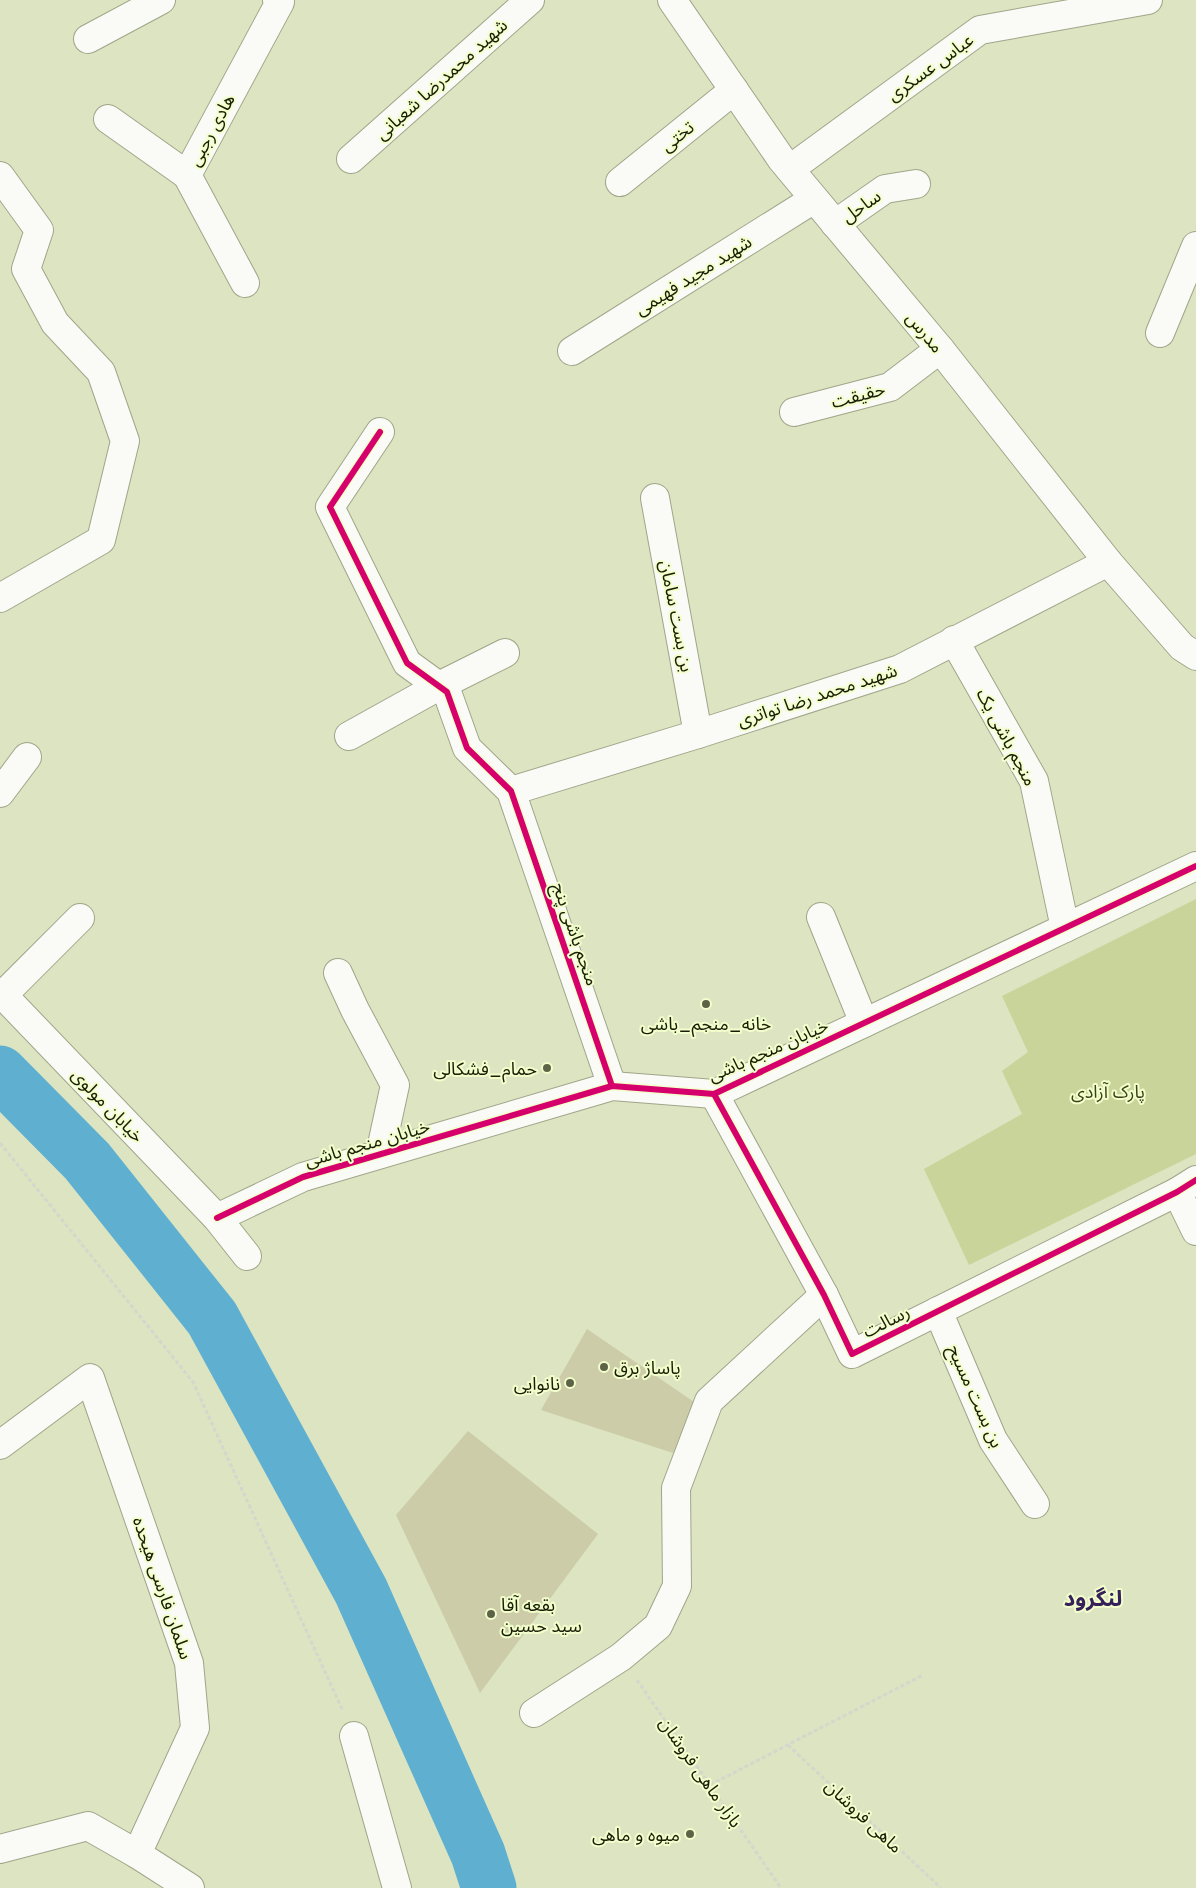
<svg xmlns="http://www.w3.org/2000/svg" width="1196" height="1888" font-family="Poppins,'Noto Sans Arabic',sans-serif">
	<style>
		.green { fill: #c8d49a }
		.lines { fill: none; stroke-linecap: round; stroke-linejoin: round }
		.river { stroke: #5fb0d0; stroke-width: 55 }
		.building { fill: #cdcca8 }
		.minor-casing { stroke: #a0a58a; stroke-width: 30 }
		.major-casing { stroke: #a0a58a; stroke-width: 30 }
		.path { stroke: #d4d7cc; stroke-width: 3; stroke-dasharray: 4 2.5; stroke-linecap: butt }
		.minor { stroke: #fafbf6; stroke-width: 28 }
		.major { stroke: #fafbf6; stroke-width: 28 }
		.cycleway-casing { stroke: #f2fecc; stroke-width: 9 }
		.cycleway { stroke: #d6006c; stroke-width: 6 }
		.poi-dot { fill: #5d6347; stroke: #f2fecc; stroke-width: 2 }
		.labels { text-anchor: middle; dominant-baseline: central; stroke-width: 4; stroke-linejoin: round; paint-order: stroke }
		.street-label { font-size: 18px; fill: #181d05; stroke: #f2fecc }
		.poi-label { font-size: 18px; fill: #181d05; stroke: #f2fecc; text-anchor: end }
		.park-label { font-size: 18px; fill: #394116; stroke: #f2fecc }
		.district-label { font-size: 22px; font-weight: bold; fill: #36205a; stroke: #f2fecc }
	</style>
	<rect width="100%" height="100%" fill="#dce4c1"/>
	<path class="green" d="M1196,899V1154L969,1265L924,1169L1022,1114L1002,1071L1028,1052L1002,996Z"/>
	<g class="lines">
		<path class="river" d="M0,1073L87,1161L212,1318L361,1591L478,1854L489,1888"/>
	</g>
	<g class="building">
		<path d="M587,1329L697,1404L673,1453L541,1410Z"/>
		<path d="M468,1431L598,1534L480,1693L396,1515Z"/>
	</g>
	<g class="lines">
		<g class="minor-casing">
			<g id="minor">
				<path d="M88,39L161,0"/>
				<path d="M108,119L187,175L280,2L277,0"/>
				<path d="M351,159L530,0"/>
				<path d="M790,169L980,30L1148,0"/>
				<path d="M187,175L245,283"/>
				<path d="M0,176L39,230L26,269L55,323L101,372L125,441L101,540L0,598"/>
				<path d="M620,182L734,90"/>
				<path d="M835,224L885,189L916,184"/>
				<path d="M1160,333L1196,246"/>
				<path d="M572,351L814,199"/>
				<path d="M794,412L890,387L940,349"/>
				<path d="M380,432L330,507L407,663L447,692L467,748L511,791L612,1086"/>
				<path d="M655,498L698,734"/>
				<path d="M954,640L1034,781L1065,928"/>
				<path d="M349,736L439,686L505,653"/>
				<path d="M511,791L698,734L900,669L1108,562"/>
				<path d="M0,793L27,757"/>
				<path d="M821,917L864,1023"/>
				<path d="M338,973L355,1010L395,1085L380,1154"/>
				<path d="M0,992L217,1218L247,1256"/>
				<path d="M3,995L80,918"/>
				<path d="M714,1094L824,1295L852,1354L1177,1192L1196,1180"/>
				<path d="M1177,1192L1196,1231"/>
				<path d="M217,1218L303,1177L612,1086L714,1094L1196,866"/>
				<path d="M938,1311L993,1440L1035,1504"/>
				<path d="M0,1445L90,1378L189,1663L195,1728L137,1854"/>
				<path d="M534,1713L621,1657L658,1626L677,1586L676,1488L709,1401L824,1295"/>
				<path d="M354,1736L397,1888"/>
				<path d="M0,1849L88,1826L137,1854L190,1888"/>
			</g>
		</g>
		<g class="major-casing">
			<path id="major" d="M672,0L782,160L940,349L1108,562L1182,647L1196,656"/>
		</g>
		<g class="path">
			<path d="M0,1143L193,1382L342,1709"/>
			<path d="M637,1680L781,1888"/>
			<path d="M788,1745L941,1888"/>
			<path d="M710,1785L923,1675"/>
		</g>
		<use href="#minor" class="minor"/>
		<use href="#major" class="major"/>
		<g class="cycleway-casing">
			<g id="cycleway">
				<path d="M380,432L330,507L407,663L447,692L467,748L511,791L612,1086"/>
				<path d="M714,1094L824,1295L852,1354L1177,1192L1196,1180"/>
				<path d="M217,1218L303,1177L612,1086L714,1094L1196,866"/>
			</g>
		</g>
		<use href="#cycleway" class="cycleway"/>
	</g>
	<g class="poi-dot">
		<circle cx="706" cy="1004" r="5"/>
		<circle cx="547" cy="1068" r="5"/>
		<circle cx="604" cy="1367" r="5"/>
		<circle cx="570" cy="1383" r="5"/>
		<circle cx="491" cy="1614" r="5"/>
		<circle cx="690" cy="1834" r="5"/>
	</g>
	<g class="labels">
		<g class="street-label">
			<text transform="translate(930 67) rotate(-36)">عباس عسکری</text>
			<text transform="translate(441 79) rotate(-42)">شهید محمدرضا شعبانی</text>
			<text transform="translate(211 130) rotate(-62)">هادی رجبی</text>
			<text transform="translate(677 136) rotate(-39)">تختی</text>
			<text transform="translate(861 206) rotate(-35)">ساحل</text>
			<text transform="translate(693 275) rotate(-32)">شهید مجید فهیمی</text>
			<text transform="translate(925 332) rotate(50)">مدرس</text>
			<text transform="translate(858 395) rotate(-15)">حقیقت</text>
			<text transform="translate(677 616) rotate(79)">بن بست سامان</text>
			<text transform="translate(817 695) rotate(-18)">شهید محمد رضا تواتری</text>
			<text transform="translate(1007 737) rotate(62)">منجم باشی یک</text>
			<text transform="translate(576 934) rotate(71)">منجم باشی پنج</text>
			<text transform="translate(768 1050) rotate(-24)">خیابان منجم باشی</text>
			<text transform="translate(108 1105) rotate(46)">خیابان مولوی</text>
			<text transform="translate(367 1143) rotate(-16)">خیابان منجم باشی</text>
			<text transform="translate(886 1321) rotate(-27)">رسالت</text>
			<text transform="translate(976 1396) rotate(66)">بن بست مسیح</text>
			<text transform="translate(163 1588) rotate(71)">سلمان فارسی هیحده</text>
			<text transform="translate(701 1772) rotate(55)">بازار ماهی فروشان</text>
			<text transform="translate(864 1816) rotate(43)">ماهی فروشان</text>
		</g>
		<g class="poi-label">
			<text x="706" y="1023" text-anchor="middle">خانه_منجم_باشی</text>
			<text x="537" y="1068">حمام_فشکالی</text>
			<text x="614" y="1367" text-anchor="start">پاساژ برق</text>
			<text x="560" y="1383">نانوایی</text>
			<text x="501" y="1604" text-anchor="start">بقعه آقا<tspan x="501" dy="21">سید حسین</tspan></text>
			<text x="680" y="1834">میوه و ماهی</text>
		</g>
		<g class="park-label">
			<text x="1108" y="1091">پارک آزادی</text>
		</g>
		<g class="district-label">
			<text x="1093" y="1598">لنگرود</text>
		</g>
	</g>
</svg>
